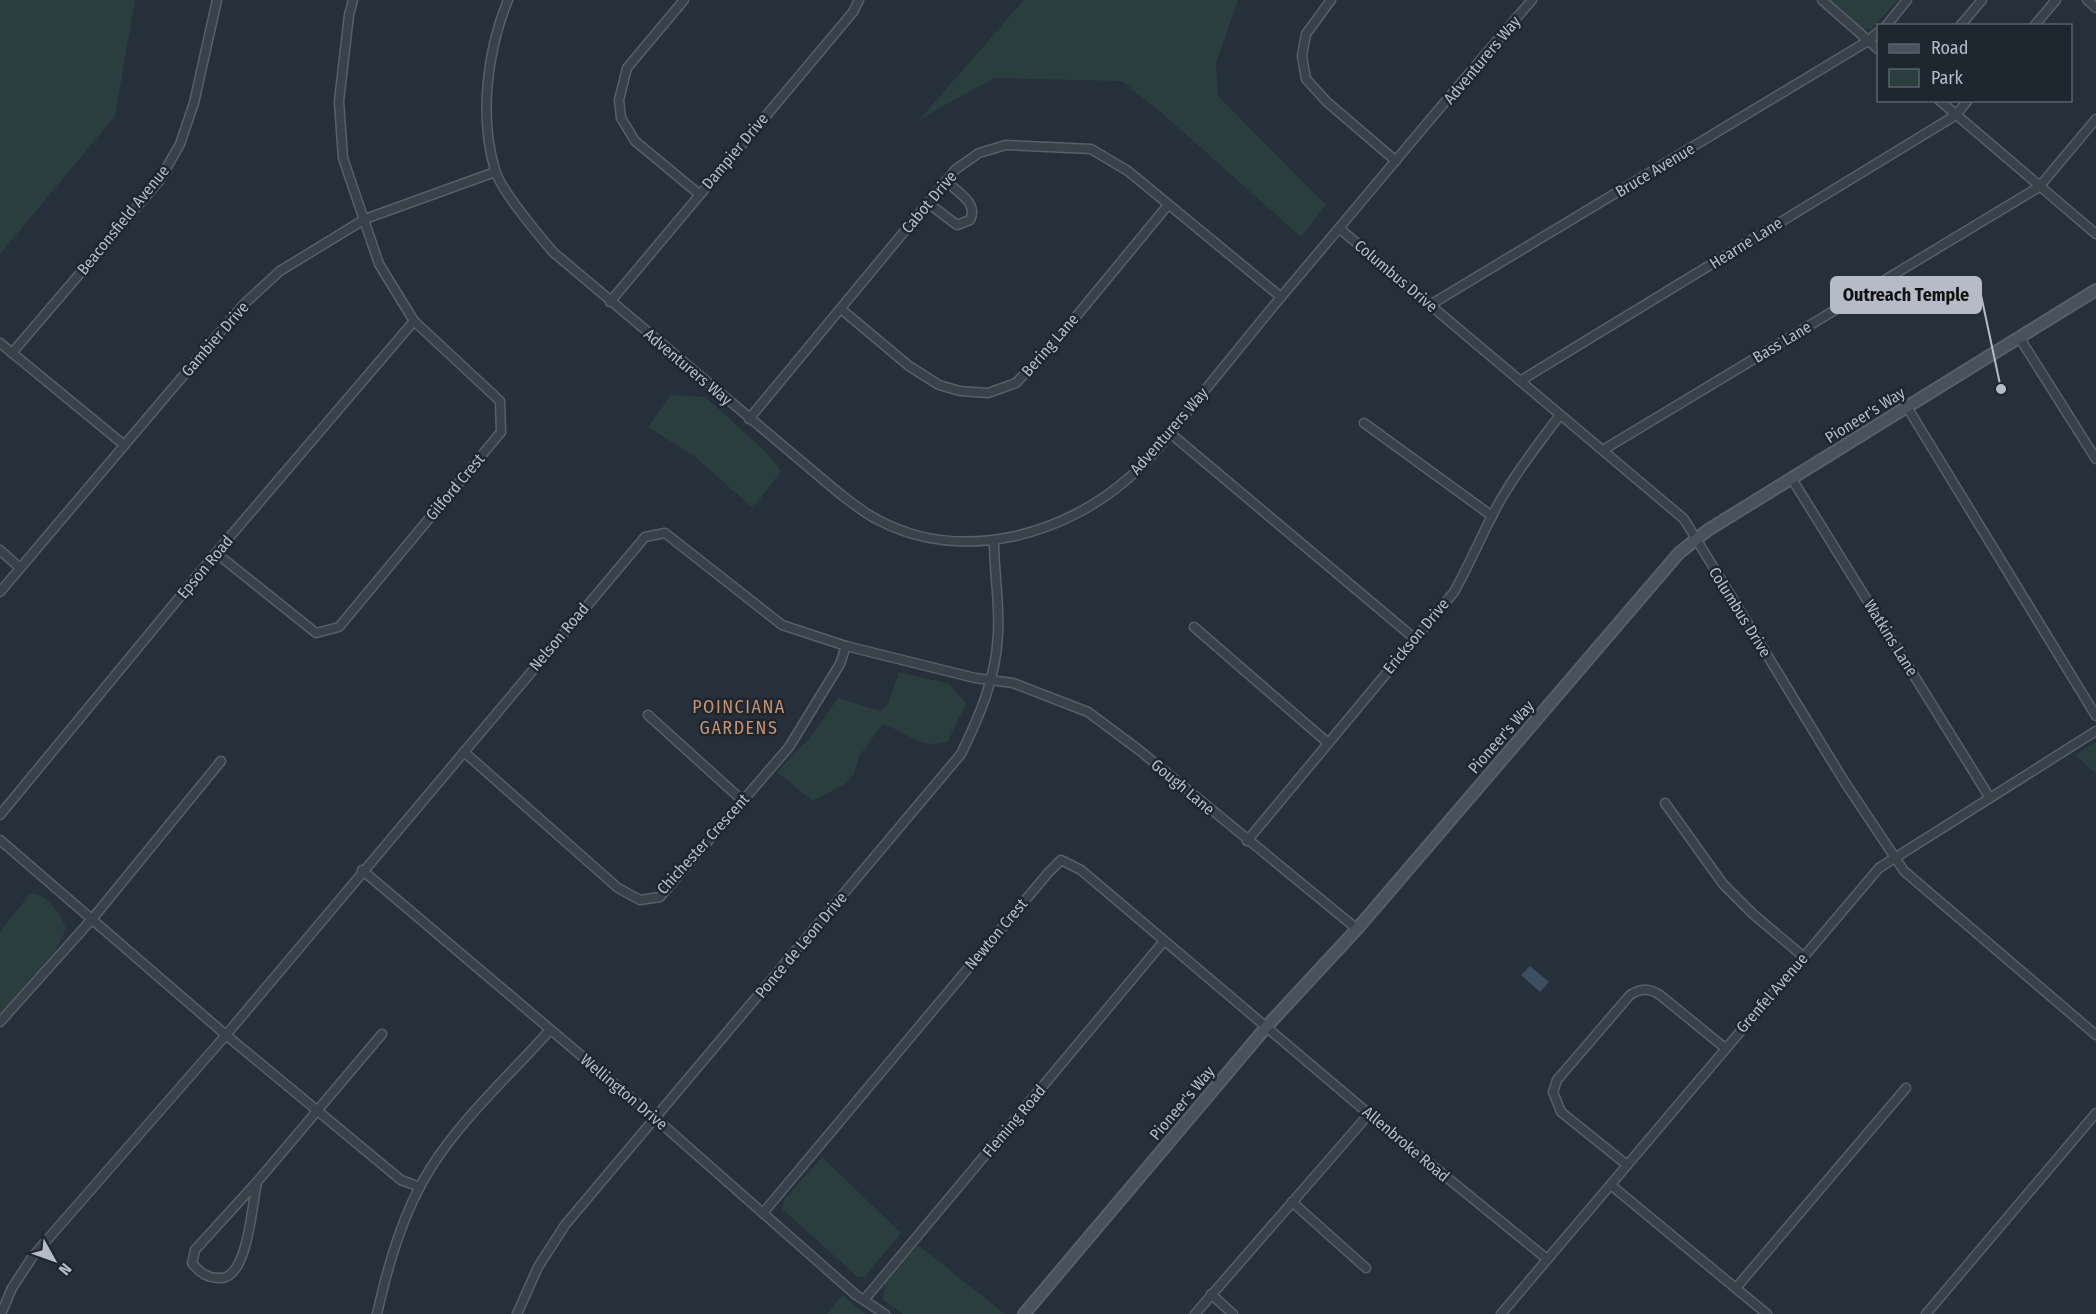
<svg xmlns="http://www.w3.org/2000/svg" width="2096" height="1314" font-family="'Fira Sans Condensed',sans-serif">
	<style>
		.green { fill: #2b3e3e }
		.water { fill: #3d4e62 }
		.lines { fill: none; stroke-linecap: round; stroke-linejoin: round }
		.street-casing { stroke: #575f69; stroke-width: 11 }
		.secondary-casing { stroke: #575f69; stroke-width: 14 }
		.street { stroke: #39414b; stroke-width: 8 }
		.secondary { stroke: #48515e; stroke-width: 10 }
		.labels { text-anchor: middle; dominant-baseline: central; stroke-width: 5; stroke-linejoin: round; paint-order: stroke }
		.street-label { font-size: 16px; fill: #b5bcc7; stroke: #1e2630 }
		.neighbourhood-label { font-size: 18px; letter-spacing: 1.5px; fill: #cb926c; stroke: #1e2630 }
		.leader { fill: none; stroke: #b5bcc7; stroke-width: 2 }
		.callout-dot { fill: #b5bcc7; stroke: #1e2630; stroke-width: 2 }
		.callout { fill: #b5bcc7; stroke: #b5bcc7; stroke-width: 2 }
		.callout-label { font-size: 18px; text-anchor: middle; font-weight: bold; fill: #111 }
	</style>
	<rect width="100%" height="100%" fill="#26303b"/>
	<g class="green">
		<path d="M0,0H135L115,116L0,254Z"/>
		<path d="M1024,0H1238L1216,63L1218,96L1326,205L1301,237L1163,114L1122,81L994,78L920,119Z"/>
		<path d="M1829,0H1898L1871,29H1863Z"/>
		<path d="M671,395L705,397L764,450L781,471L753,508L694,456L648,427Z"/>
		<path d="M899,672L949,684L966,704L948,741C923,751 906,732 883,724L859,756L854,774L846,783L813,801L777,772L813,734L838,698L880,711L888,704Z"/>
		<path d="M2096,742V773L2075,755Z"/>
		<path d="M34,893C51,900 60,912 66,929L55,951L0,1014V932L29,895Z"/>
		<path d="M822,1157L901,1233L864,1277H858L782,1209L784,1200Z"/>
		<path d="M918,1245L1005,1314H903L883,1300L885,1283Z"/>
		<path d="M842,1295L865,1314H827Z"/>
	</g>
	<path class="water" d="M1530,966L1549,982L1540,992L1521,975Z"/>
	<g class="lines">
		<g class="street-casing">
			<g id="street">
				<path d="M508,0C487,51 479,116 495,170C501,191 538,234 553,252L839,493C851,502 864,513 878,520C961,564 1065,536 1132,475C1154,455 1173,430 1191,407C1221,371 1251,333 1281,297C1365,198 1447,98 1532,0"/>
				<path d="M684,0L627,68L619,100L621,118L635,141L699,194"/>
				<path d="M1331,0L1306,34L1302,56L1306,79L1327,102L1396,161"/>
				<path d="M1822,0L1878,49"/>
				<path d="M2087,0L2096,8"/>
				<path d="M1886,26L1907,0"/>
				<path d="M1960,26L1982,0"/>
				<path d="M2034,26L2056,0"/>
				<path d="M1939,100L2096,234"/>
				<path d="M928,203L957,225L970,220C979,203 957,192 946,181"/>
				<path d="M1340,229L1684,519L1844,781L1904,871L2096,1035"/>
				<path d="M610,302L853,12L859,0"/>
				<path d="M1430,305L1868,41L1878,32"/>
				<path d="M841,309L909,366L939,385L960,391L988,393L1016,383L1060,336L1168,205"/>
				<path d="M2019,337L2096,459"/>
				<path d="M0,343L123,444"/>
				<path d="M12,353L159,181L180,144L194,103L217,0"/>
				<path d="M1520,381L1956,115L1968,100"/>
				<path d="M1907,407L2096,716"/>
				<path d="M749,419L956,169L979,153L1006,145L1091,149L1128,171L1281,297"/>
				<path d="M1364,423L1492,516"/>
				<path d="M1170,433L1414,638"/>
				<path d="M1603,450L2039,187L2096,119"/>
				<path d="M1792,479L1990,798"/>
				<path d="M0,550L20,568"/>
				<path d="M216,553L316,633L339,627L501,432L500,401L414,321L379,264L343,158L339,101L349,15L353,0"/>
				<path d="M0,592L244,304L280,271L365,219L495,172"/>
				<path d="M1194,627L1327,742"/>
				<path d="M648,715L743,801"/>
				<path d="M464,752L618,888L640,900L660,897L789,747L840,664L846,646"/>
				<path d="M1665,803L1723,884L1753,914L1804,957"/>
				<path d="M0,815L216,553L414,321"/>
				<path d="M0,840L226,1035L401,1180L420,1187"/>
				<path d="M1247,841L1454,592C1468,567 1479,541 1492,516C1510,480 1536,447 1560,415"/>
				<path d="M362,870L655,1118L856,1295L885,1314"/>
				<path d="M0,1022L93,918L221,761"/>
				<path d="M1627,1165L1561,1112L1553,1092L1557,1080L1630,995C1641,988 1649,988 1660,995L1725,1048"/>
				<path d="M257,1182C252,1204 248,1279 220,1278C207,1278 200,1273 192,1263L195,1250L257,1182L382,1034"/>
				<path d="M1612,1186L1767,1314"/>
				<path d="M1292,1202L1366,1268"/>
				<path d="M763,1213L1048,873L1061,860L1081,870L1369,1114L1547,1259"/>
				<path d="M1736,1288L1906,1088"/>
				<path d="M1211,1294L1233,1314"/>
				<path d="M864,1300L1164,941"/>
				<path d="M1,1314L12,1288L33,1256L226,1035L645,537L665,533L782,625L846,646L975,678L1013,683L1088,712L1139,750L1357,929"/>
				<path d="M377,1314C388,1265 403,1212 430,1169C462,1118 510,1075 550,1030"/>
				<path d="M517,1314L538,1267L565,1225L961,754C980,715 996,678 998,634C1000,604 994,572 994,541"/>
				<path d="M1195,1314L1369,1114"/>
				<path d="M1501,1314L1879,868L2096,731"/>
				<path d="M1926,1314L2096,1113"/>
			</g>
		</g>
		<g class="secondary-casing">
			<path id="secondary" d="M1024,1314L1268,1025L1357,929L1679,553L1708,530L2096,290"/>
		</g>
		<use href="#street" class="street"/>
		<use href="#secondary" class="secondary"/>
	</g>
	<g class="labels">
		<g class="street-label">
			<text transform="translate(1482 60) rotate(-50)">Adventurers Way</text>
			<text transform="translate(735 151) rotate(-50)">Dampier Drive</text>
			<text transform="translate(1655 170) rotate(-31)">Bruce Avenue</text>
			<text transform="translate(929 202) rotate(-50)">Cabot Drive</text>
			<text transform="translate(123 220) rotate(-51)">Beaconsfield Avenue</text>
			<text transform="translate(1746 243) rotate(-32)">Hearne Lane</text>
			<text transform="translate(1396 276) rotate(40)">Columbus Drive</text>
			<text transform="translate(215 339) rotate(-49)">Gambier Drive</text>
			<text transform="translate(1782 342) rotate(-31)">Bass Lane</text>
			<text transform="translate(1050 345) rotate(-49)">Bering Lane</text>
			<text transform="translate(688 367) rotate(40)">Adventurers Way</text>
			<text transform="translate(1865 415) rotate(-32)">Pioneer's Way</text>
			<text transform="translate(1169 431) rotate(-49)">Adventurers Way</text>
			<text transform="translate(455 487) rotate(-50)">Gilford Crest</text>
			<text transform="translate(205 567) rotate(-50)">Epson Road</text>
			<text transform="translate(1740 612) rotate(58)">Columbus Drive</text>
			<text transform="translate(1416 636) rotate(-50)">Erickson Drive</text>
			<text transform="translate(559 637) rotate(-50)">Nelson Road</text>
			<text transform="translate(1891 638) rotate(58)">Watkins Lane</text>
			<text transform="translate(1501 737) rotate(-49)">Pioneer's Way</text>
			<text transform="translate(1183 787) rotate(40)">Gough Lane</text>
			<text transform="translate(703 844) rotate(-48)">Chichester Crescent</text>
			<text transform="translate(996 934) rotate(-50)">Newton Crest</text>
			<text transform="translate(801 945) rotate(-50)">Ponce de Leon Drive</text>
			<text transform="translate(1772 993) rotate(-49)">Grenfel Avenue</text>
			<text transform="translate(624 1092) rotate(40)">Wellington Drive</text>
			<text transform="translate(1182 1103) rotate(-50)">Pioneer's Way</text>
			<text transform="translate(1014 1121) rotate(-50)">Fleming Road</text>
			<text transform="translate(1406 1144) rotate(40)">Allenbroke Road</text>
		</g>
		<g class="neighbourhood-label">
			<text x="739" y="707">POINCIANA<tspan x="739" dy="21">GARDENS</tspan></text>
		</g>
	</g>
	<path class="leader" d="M2001 389L1981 295"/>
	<circle class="callout-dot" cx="2001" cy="389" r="6"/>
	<rect class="callout" x="1831" y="277" width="150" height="36" rx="6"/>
	<g class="callout-label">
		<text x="1906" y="301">Outreach Temple</text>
	</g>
	<rect x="1877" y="24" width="195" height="78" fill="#1e2630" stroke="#5a626c" stroke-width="1.5"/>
	<rect x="1889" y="44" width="30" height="9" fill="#48515e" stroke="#5a626c" stroke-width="1.5"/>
	<text x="1931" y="54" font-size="18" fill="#b5bcc7">Road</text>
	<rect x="1889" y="69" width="30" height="18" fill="#2b3e3e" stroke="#5a626c" stroke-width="1.5"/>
	<text x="1931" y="84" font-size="18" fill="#b5bcc7">Park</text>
	<g transform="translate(54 1260) rotate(130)" stroke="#1e2630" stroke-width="4.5" paint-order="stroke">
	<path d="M0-4.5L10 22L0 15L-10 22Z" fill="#b5bcc7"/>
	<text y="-9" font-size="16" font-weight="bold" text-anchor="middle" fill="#b5bcc7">N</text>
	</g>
</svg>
